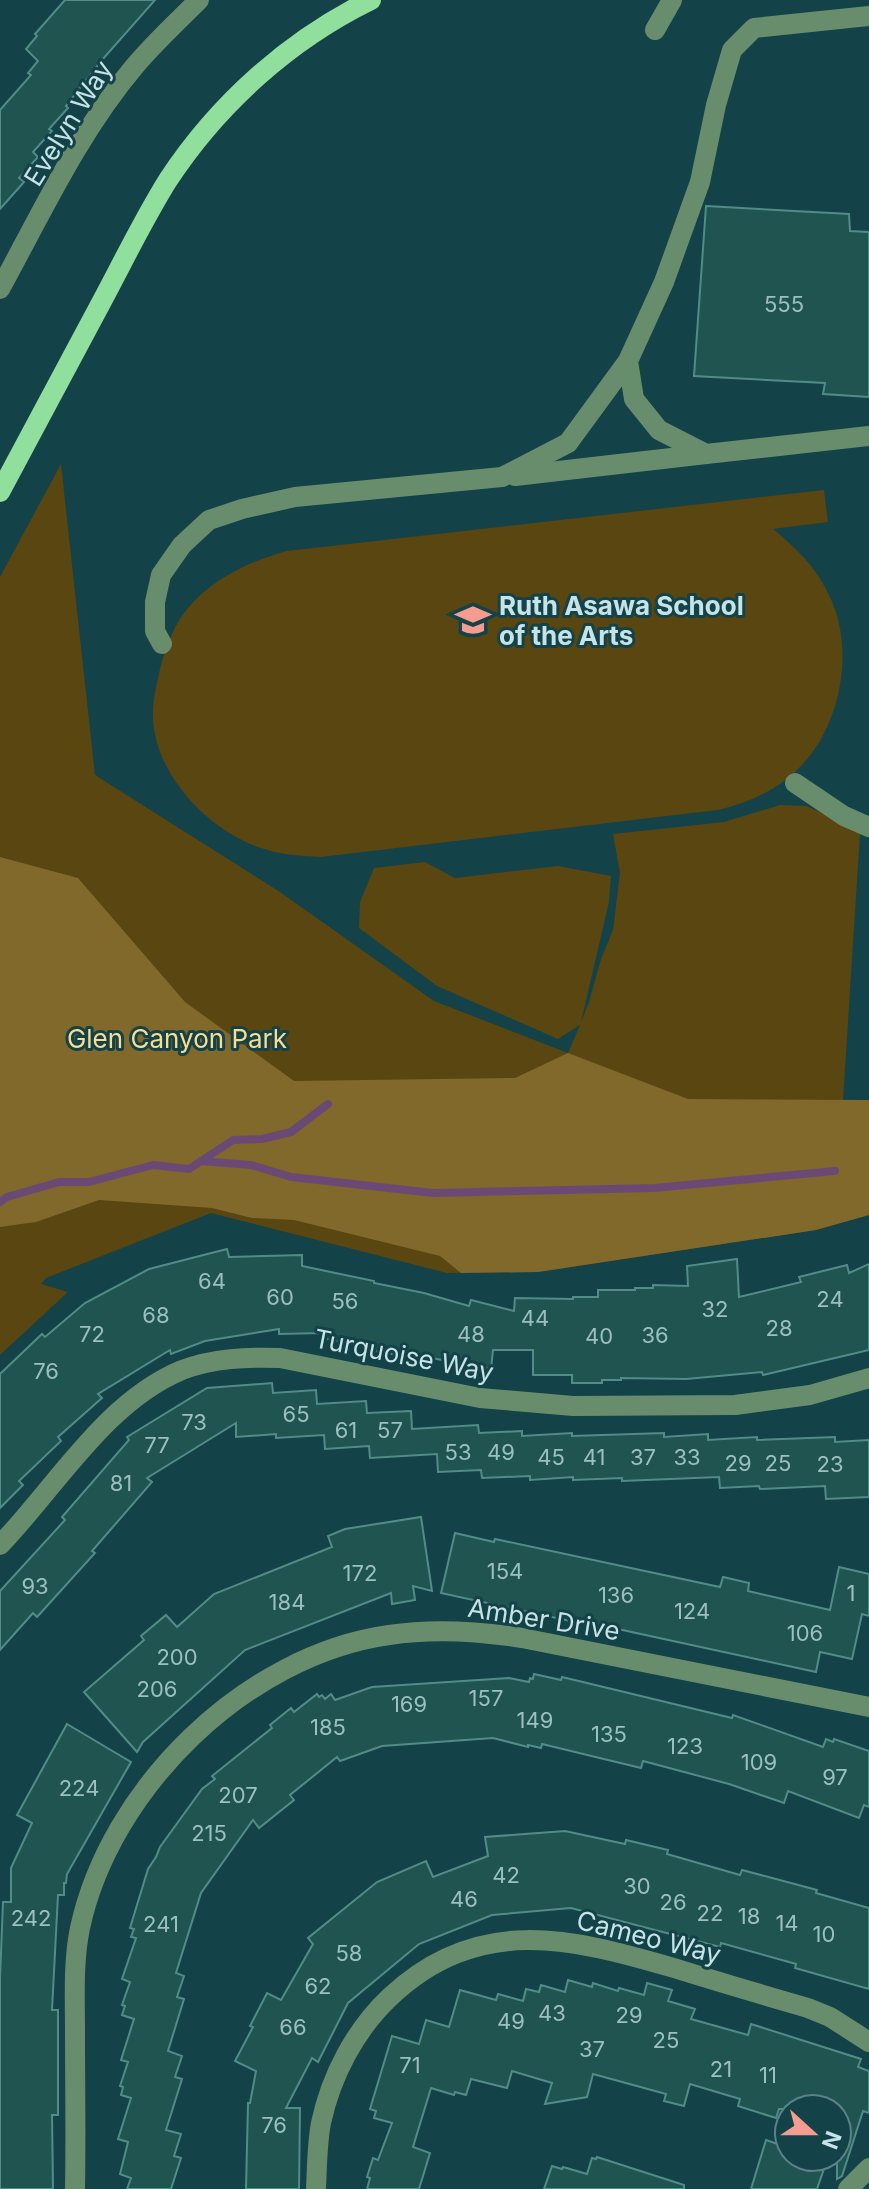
<svg xmlns="http://www.w3.org/2000/svg" width="869" height="2189" font-family="Inter,sans-serif">
	<style>
		.green { fill: #594611 }
		.forest { fill: #81692c }
		.lines { fill: none; stroke-linecap: round; stroke-linejoin: round }
		.stream { stroke: #6a4a74; stroke-width: 8 }
		.building { fill: #1f5450; stroke: #518c87; stroke-width: 2 }
		.minor { stroke: #688d6d; stroke-width: 20 }
		.major { stroke: #91df9c; stroke-width: 20 }
		.labels { text-anchor: middle; dominant-baseline: central; stroke-width: 6; stroke-linejoin: round; paint-order: stroke }
		.number-label { font-size: 22px; fill: #9cbfc1 }
		.street-label { font-size: 26px; fill: #c6e3e7; stroke: #134248 }
		.poi-label { font-size: 26px; font-weight: bold; fill: #c6e3e7; stroke: #134248; text-anchor: start }
		.park-label { font-size: 26px; fill: #fbdb8e; stroke: #134248 }
	</style>
	<rect width="100%" height="100%" fill="#134248"/>
	<g class="green">
		<path d="M61,464L95,775L280,892L434,1001L568,1053L580,1025L558,1039L437,986L359,928L360,902L374,868L425,862L455,878L558,866L611,876L609,902L581,1022L589,1002L601,959L613,930L620,873L613,834L724,822L780,805L806,806L832,817L860,834L843,1100H869V1215L816,1230L538,1272L447,1273L211,1213L46,1278L41,1284L68,1292L0,1355V577Z"/>
		<path d="M824,490L828,522L773,529C796,548 815,566 828,593C856,646 842,727 798,769C776,791 747,803 718,810L321,857C301,856 281,855 261,848C208,831 151,771 153,712C153,698 157,683 160,669C165,649 174,624 188,608C213,578 250,561 287,551Z"/>
	</g>
	<path class="forest" d="M0,857L78,878L185,1002L294,1081L515,1078L568,1053L688,1099L869,1100V1215L816,1230L538,1272L461,1273L440,1256L294,1220L252,1218L212,1208L99,1200L36,1222L0,1227Z"/>
	<g class="lines">
		<g class="stream">
			<path d="M201,1161L251,1165L291,1177L433,1193L654,1188L835,1171"/>
			<path d="M0,1202L7,1197L59,1182H89L153,1165L189,1169L233,1140L262,1139L291,1132L328,1104"/>
		</g>
	</g>
	<g class="building">
		<path d="M65,0H155L102,60L66,106L68,108L49,129L52,131L33,152L38,157L19,178L24,182L0,209V110L31,75L28,73L38,61L26,49L37,36L35,34Z"/>
		<path d="M706,206L849,214L850,231L869,232V397L823,394L825,383L694,376Z"/>
		<path d="M227,1249L229,1257L302,1255V1266L374,1281V1283L424,1293L469,1306L471,1300L514,1311L515,1298L573,1299V1297H598V1290H635V1288H653V1285L688,1286L687,1266L737,1259L739,1297L801,1282L799,1277L847,1265L849,1273L869,1264V1350L763,1375L762,1372L686,1379L621,1378V1380H602V1383H572V1375H533V1350H493L491,1369L415,1355L414,1358L369,1350L370,1348L322,1338L323,1333L279,1334V1329L205,1341L171,1354L170,1350L98,1394L102,1398L58,1437L61,1441L19,1481L23,1485L0,1508V1374L42,1334L45,1337L85,1303L149,1269Z"/>
		<path d="M272,1383L273,1393L316,1390L317,1404L366,1401L367,1413L411,1411L412,1429L478,1425L479,1433L522,1431V1436L572,1433V1436L664,1433V1437L708,1434V1440L757,1437V1440L835,1437V1442L869,1440V1497L826,1499L825,1486L760,1489L759,1486L720,1488L719,1477L622,1481V1478L573,1480V1477L530,1480V1476L482,1478L481,1470L438,1472L437,1454L370,1458L369,1446L325,1449L324,1435L276,1438V1434L236,1437V1423L147,1478L152,1482L92,1551L95,1553L37,1617L33,1613L0,1650V1591L65,1520L62,1517L129,1440L127,1437L207,1388Z"/>
		<path d="M421,1517L432,1591L413,1586L415,1600L392,1604L391,1593L245,1650L143,1742L137,1752L84,1692L144,1640L141,1636L166,1615L177,1627L214,1594L332,1547L328,1536L345,1529Z"/>
		<path d="M455,1533L494,1542L495,1539L720,1587L723,1577L749,1583L748,1591L830,1610L839,1567L869,1574V1616L862,1614L852,1659L820,1652L816,1672L613,1628L612,1630L441,1593Z"/>
		<path d="M534,1674L561,1680L562,1677L732,1718L733,1715L823,1747L826,1739L833,1742L834,1739L869,1751V1807L864,1805L859,1818L788,1791L784,1803L729,1784L643,1761L641,1768L542,1744L541,1748L528,1745V1747L493,1738L382,1746L340,1761L337,1757L290,1795L294,1800L259,1828L253,1820L201,1893L176,1973L184,1976L177,1997L184,1999L168,2051L182,2056L175,2077L182,2079L166,2130L181,2134L174,2156L181,2158L171,2189H127L131,2178L120,2174L128,2142L118,2139L131,2098L121,2095L123,2087L120,2086L128,2062L121,2060L134,2019L122,2015L125,2006L122,2005L130,1982L122,1979L136,1938L131,1937L134,1929L130,1928L148,1869L156,1857L160,1847L202,1789L215,1779L212,1776L272,1728L270,1725L291,1708L294,1712L317,1694L319,1697L322,1695L325,1699L331,1694L335,1700L372,1687L509,1678L529,1682L530,1678L533,1679Z"/>
		<path d="M67,1724L131,1762L67,1874L66,1883H64V1895H58L52,2010H58V2115H52L53,2189H0V1978L3,1902H11V1868L32,1823L17,1815Z"/>
		<path d="M565,1831L625,1844L626,1840L668,1850L667,1854L740,1875L742,1870L817,1890L816,1893L869,1908V1989L795,1968L796,1964L721,1943L720,1947L571,1908L492,1915L419,1944L348,2003L318,2062L312,2058L286,2108H300L299,2189H246L248,2103H250L256,2071L235,2061L253,2027L250,2026L267,1993L281,2000L313,1944L308,1938L377,1882L426,1861L433,1877L488,1856L485,1837Z"/>
		<path d="M568,1980L592,1987L593,1983L618,1991L619,1988L644,1995L647,1983L672,1990L668,2001L695,2009L691,2019L748,2035L751,2024L861,2059L858,2067L869,2071V2113L863,2111L842,2176L837,2179V2109H779L776,2118L738,2106L740,2099L690,2084L684,2106L664,2101L666,2094L593,2074L587,2097L545,2104L552,2083L512,2071L507,2088L471,2079L466,2095L455,2092L454,2095L431,2088L413,2147L430,2153L419,2189H367L370,2178L367,2177L373,2158L378,2160L392,2123L374,2118L376,2111L370,2109L392,2036L419,2044L426,2020L449,2027L460,1990L496,2000L498,1994L523,2001L526,1989L539,1992L541,1985L565,1992Z"/>
		<path d="M766,2140L789,2148V2157H828L817,2189H751Z"/>
		<path d="M597,2157L684,2185V2189H544L552,2166L562,2169L563,2167L587,2174L592,2158L596,2159Z"/>
	</g>
	<g class="lines">
		<g class="minor">
			<path d="M869,16L754,28L732,50L716,105L700,182L664,282L628,361L634,399L659,430L706,454L869,436"/>
			<path d="M655,30L672,0"/>
			<path d="M0,289C41,214 79,132 134,67C154,43 177,22 199,0"/>
			<path d="M515,476L706,454"/>
			<path d="M162,644L155,631V602L161,575L182,545L209,520L242,509L295,497L502,477L568,443L628,361"/>
			<path d="M795,783L844,816L869,827"/>
			<path d="M0,1545C56,1487 105,1402 182,1370C214,1358 247,1357 280,1358L480,1398L573,1406L735,1405L810,1395L869,1378"/>
			<path d="M75,2189C76,2136 75,2084 75,2031C75,1997 73,1962 80,1928C110,1788 246,1655 389,1635C434,1628 478,1631 522,1638L869,1707"/>
			<path d="M316,2189C317,2167 317,2144 321,2123C331,2076 355,2030 390,1997C478,1914 571,1938 674,1968C719,1982 763,1995 808,2008L830,2017L869,2042"/>
			<path d="M848,2189L869,2168"/>
		</g>
		<path class="major" d="M0,492C34,429 67,366 101,303C123,262 143,220 168,180C218,104 289,40 371,0"/>
	</g>
	<defs>
		<g id="school-bare" transform="scale(2.76)"><path d="M0-5L7-2L0 1L-7-2ZM-4 1L0 2.5L4 1V4Q0 6-4 4Z" fill="#f59c91" stroke="#134248" stroke-width="2.5" paint-order="stroke"/></g>
	</defs>
	<g fill-rule="evenodd">
		<use href="#school-bare" x="473" y="620"/>
	</g>
	<g class="labels">
		<g class="number-label">
			<text x="784" y="304">555</text>
			<text x="212" y="1281">64</text>
			<text x="280" y="1297">60</text>
			<text x="830" y="1299">24</text>
			<text x="345" y="1301">56</text>
			<text x="715" y="1309">32</text>
			<text x="156" y="1315">68</text>
			<text x="535" y="1318">44</text>
			<text x="779" y="1328">28</text>
			<text x="92" y="1334">72</text>
			<text x="471" y="1334">48</text>
			<text x="655" y="1335">36</text>
			<text x="599" y="1336">40</text>
			<text x="46" y="1371">76</text>
			<text x="296" y="1414">65</text>
			<text x="194" y="1422">73</text>
			<text x="346" y="1430">61</text>
			<text x="390" y="1430">57</text>
			<text x="157" y="1445">77</text>
			<text x="458" y="1452">53</text>
			<text x="501" y="1452">49</text>
			<text x="551" y="1457">45</text>
			<text x="594" y="1457">41</text>
			<text x="643" y="1457">37</text>
			<text x="687" y="1457">33</text>
			<text x="738" y="1463">29</text>
			<text x="778" y="1463">25</text>
			<text x="830" y="1464">23</text>
			<text x="121" y="1483">81</text>
			<text x="505" y="1571">154</text>
			<text x="360" y="1573">172</text>
			<text x="35" y="1586">93</text>
			<text x="851" y="1593">1</text>
			<text x="616" y="1595">136</text>
			<text x="287" y="1602">184</text>
			<text x="692" y="1611">124</text>
			<text x="805" y="1633">106</text>
			<text x="177" y="1657">200</text>
			<text x="157" y="1689">206</text>
			<text x="486" y="1698">157</text>
			<text x="409" y="1704">169</text>
			<text x="535" y="1720">149</text>
			<text x="328" y="1727">185</text>
			<text x="609" y="1734">135</text>
			<text x="685" y="1746">123</text>
			<text x="759" y="1762">109</text>
			<text x="835" y="1777">97</text>
			<text x="79" y="1788">224</text>
			<text x="238" y="1795">207</text>
			<text x="209" y="1833">215</text>
			<text x="506" y="1875">42</text>
			<text x="637" y="1886">30</text>
			<text x="464" y="1899">46</text>
			<text x="673" y="1902">26</text>
			<text x="710" y="1913">22</text>
			<text x="749" y="1916">18</text>
			<text x="31" y="1918">242</text>
			<text x="787" y="1923">14</text>
			<text x="161" y="1924">241</text>
			<text x="824" y="1934">10</text>
			<text x="349" y="1953">58</text>
			<text x="318" y="1986">62</text>
			<text x="552" y="2013">43</text>
			<text x="629" y="2015">29</text>
			<text x="511" y="2021">49</text>
			<text x="293" y="2027">66</text>
			<text x="666" y="2040">25</text>
			<text x="592" y="2049">37</text>
			<text x="410" y="2065">71</text>
			<text x="721" y="2069">21</text>
			<text x="768" y="2075">11</text>
			<text x="274" y="2125">76</text>
		</g>
		<g class="street-label">
			<text transform="translate(68 123) rotate(-58)">Evelyn Way</text>
			<text transform="translate(404 1355) rotate(11)">Turquoise Way</text>
			<text transform="translate(544 1619) rotate(9)">Amber Drive</text>
			<text transform="translate(649 1937) rotate(14)">Cameo Way</text>
		</g>
		<g class="poi-label">
			<text x="499" y="605">Ruth Asawa School<tspan x="499" dy="30">of the Arts</tspan></text>
		</g>
		<g class="park-label">
			<text x="177" y="1038">Glen Canyon Park</text>
		</g>
	</g>
	<g transform="translate(813 2133) rotate(111)"><circle r="38" fill="#134248" stroke="#5b8288" stroke-width="2"/>
	<path d="M0-6L14 30L0 20L-14 30Z" fill="#f59c91"/>
	<text y="-12" font-size="22" font-weight="bold" text-anchor="middle" fill="#c6e3e7">N</text>
	</g>
</svg>
